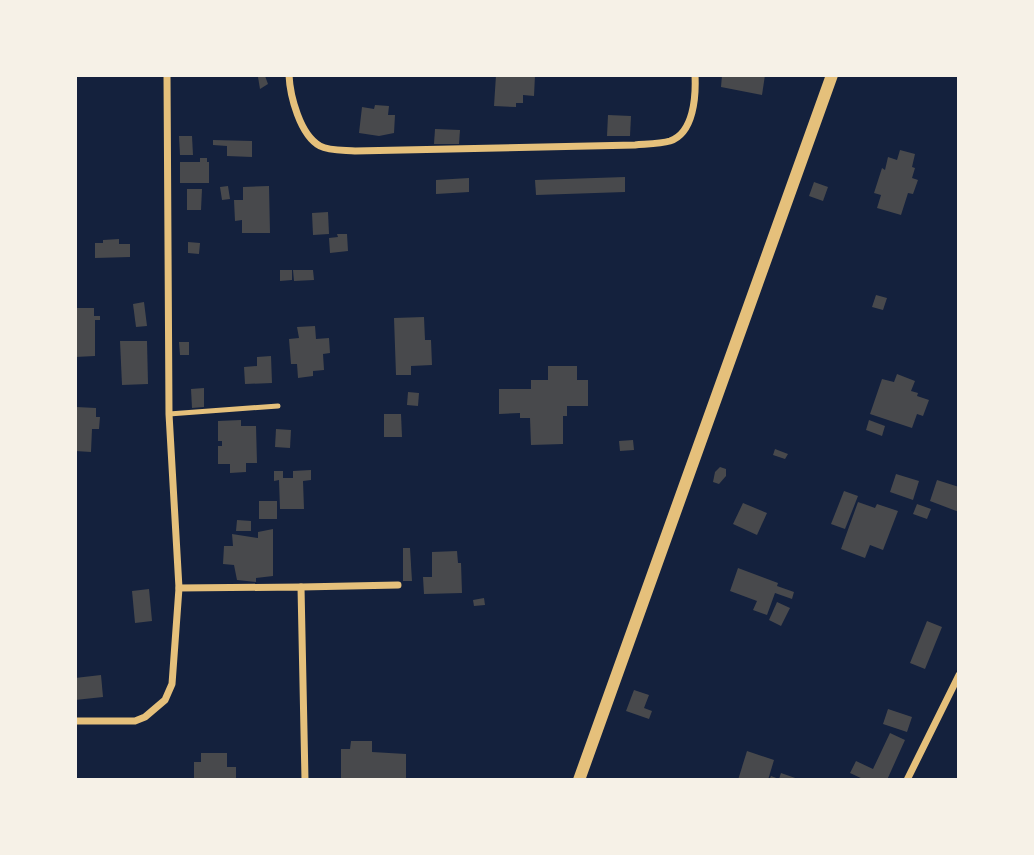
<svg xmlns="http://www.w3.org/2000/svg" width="1034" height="855" font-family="Rubik,sans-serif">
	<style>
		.building { fill: #48494c }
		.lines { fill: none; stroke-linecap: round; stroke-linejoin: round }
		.service { stroke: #e5c07b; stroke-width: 5 }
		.minor { stroke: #e5c07b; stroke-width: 7 }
		.tertiary { stroke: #e5c07b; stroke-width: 12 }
	</style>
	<rect width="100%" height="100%" fill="#14213d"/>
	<g class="building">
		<path d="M496,75H535L534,96L523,95V103H516V107L494,106Z"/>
		<path d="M722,75H765L762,95L721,87Z"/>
		<path d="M265,76L268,84L260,89L258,77Z"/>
		<path d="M375,105L389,106L388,115H395L394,133L379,136L359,133L362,107L374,109Z"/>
		<path d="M608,115L631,116L630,136H607Z"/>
		<path d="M435,129L460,130L459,144H434Z"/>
		<path d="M179,136H192L193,155H180Z"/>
		<path d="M213,140L252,141V157L227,156V146L213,145Z"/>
		<path d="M900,150L915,154L912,167L915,168L912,178L918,180L913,194L908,193L901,215L877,208L881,195L874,193L882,168L885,170L888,157L897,160Z"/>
		<path d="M200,158H207V162H209V183H180V162H200Z"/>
		<path d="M625,177V192L536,195L535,180Z"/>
		<path d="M469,178V192L436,194V180Z"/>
		<path d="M814,182L828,187L823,201L809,196Z"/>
		<path d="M228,186L230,199L222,200L220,187Z"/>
		<path d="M269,186L270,233H242V220L235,221L234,200H243V187Z"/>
		<path d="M187,189H202L201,210H187Z"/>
		<path d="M328,212L329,234L313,235L312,213Z"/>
		<path d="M337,234H347L348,251L330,253L329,238L338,237Z"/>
		<path d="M119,239V244H130V257L95,258V243H103V240Z"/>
		<path d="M188,242L200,243L199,254L188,253Z"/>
		<path d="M280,270H292V280L280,281Z"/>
		<path d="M293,270H313L314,280L294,281Z"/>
		<path d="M876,295L887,298L883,310L872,307Z"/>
		<path d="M144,302L147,326L136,327L133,304Z"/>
		<path d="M75,308H94V316H100V320H95V356L75,357Z"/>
		<path d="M424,317L425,340H431L432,365L411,366V375H396L394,318Z"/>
		<path d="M315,326L316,339L329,338L330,353L323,354L324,370L313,371V376L298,378L297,364H291L289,339L299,338L297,327Z"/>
		<path d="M120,341H147L148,384L122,385Z"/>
		<path d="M179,342H189V355H180Z"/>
		<path d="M271,356L272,383L245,384L244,367L257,366V357Z"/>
		<path d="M548,366H577V380H588V406H567V416H563V444L531,445L530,418H520V413L499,414V389H531V380H548Z"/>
		<path d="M897,374L915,381L911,391L918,393L917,396L929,400L923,416L917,414L912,428L870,414L882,379L894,382Z"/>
		<path d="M204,388V407L192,408L191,389Z"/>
		<path d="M408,392L419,393L418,406L407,405Z"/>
		<path d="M76,407L96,408V417H100L99,429H92L91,452L75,451Z"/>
		<path d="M384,414H401L402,437H384Z"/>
		<path d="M241,420V426H256L257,463H246V472L230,473V464H218V446H222V441H218V421Z"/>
		<path d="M869,420L885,426L882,436L866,430Z"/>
		<path d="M276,429L291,430L290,448L275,447Z"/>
		<path d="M633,440L634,450L620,451L619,441Z"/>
		<path d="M775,449L788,454L785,459L773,455Z"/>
		<path d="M720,467L726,469V476L719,484L713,482L715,472Z"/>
		<path d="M311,470V480L303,481L304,509H280L279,480L274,481V471H283V478H293V471Z"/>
		<path d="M896,474L919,481L913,500L890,492Z"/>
		<path d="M937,480L959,487V512L930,501Z"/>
		<path d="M844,491L858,496L845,529L831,524Z"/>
		<rect x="259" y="501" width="18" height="18"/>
		<path d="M858,502L875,508L877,504L898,511L883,550L870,545L865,558L841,549Z"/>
		<path d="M743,503L767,513L757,535L733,524Z"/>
		<path d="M917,504L931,509L927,519L913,514Z"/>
		<path d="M237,520L251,521V531H236Z"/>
		<path d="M273,529V576L256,578V582L237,580L234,565L223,564L224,546H233L232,534L258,538V532Z"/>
		<path d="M403,548H410L412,581H403Z"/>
		<path d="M457,551L458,563H461L462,593L424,594L423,577H432V552Z"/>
		<path d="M738,568L778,583L777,586L794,592L792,599L775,593L767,615L753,610L757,601L730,591Z"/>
		<path d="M149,589L152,621L135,623L132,591Z"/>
		<path d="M484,598L485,605L474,606L473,600Z"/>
		<path d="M777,602L790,608L781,626L769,620Z"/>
		<path d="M927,621L942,627L925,669L910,663Z"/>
		<path d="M101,675L103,697L75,700V678Z"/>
		<path d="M634,690L649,695L644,708L652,711L649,719L626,711Z"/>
		<path d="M888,709L912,717L907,732L883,724Z"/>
		<path d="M890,733L905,740L887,780H865L850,773L856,761L873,769Z"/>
		<path d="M351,741H372V752L406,754V780H341V749H350Z"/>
		<path d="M747,751L774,760L768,780H738Z"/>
		<path d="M201,753H227V767H236V780H194V762H201Z"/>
		<path d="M781,773L798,779V780H769L771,776L779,779Z"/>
	</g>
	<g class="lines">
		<path class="service" d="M169,414L278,406"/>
		<g class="minor">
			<path d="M167,75L169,414L179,588"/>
			<path d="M289,75C290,96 300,135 320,146C329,151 345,150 355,151L635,145C646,144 660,144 670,141C694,133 696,96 695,75"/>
			<path d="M301,587L398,585"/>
			<path d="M75,721H135L145,717L165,700L172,684L179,588L301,587L305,780"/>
			<path d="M907,780L959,675"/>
		</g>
		<path class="tertiary" d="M579,780L832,75"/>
	</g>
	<rect width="1034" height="855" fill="none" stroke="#f6f1e7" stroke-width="154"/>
</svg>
